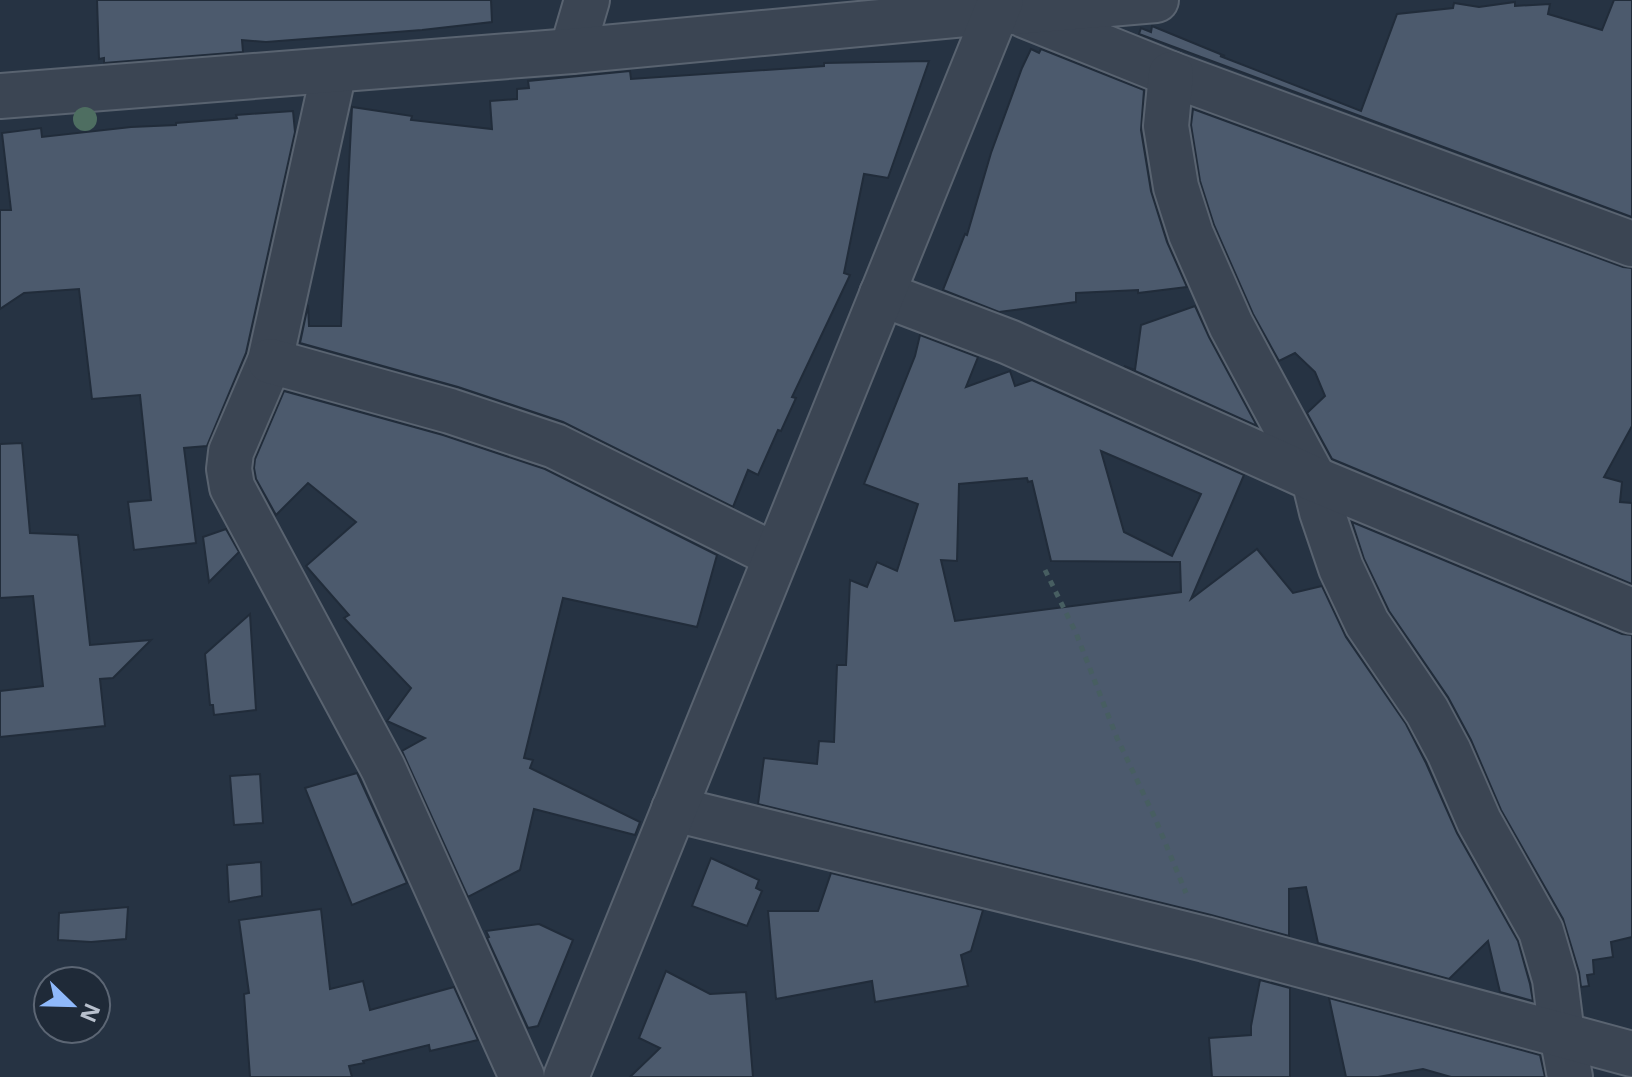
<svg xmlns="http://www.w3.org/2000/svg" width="1632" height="1077" font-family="'Noto Sans',sans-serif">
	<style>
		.building { fill: #4c5a6d; stroke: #212c3a; stroke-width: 2; fill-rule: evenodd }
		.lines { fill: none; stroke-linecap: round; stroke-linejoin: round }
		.minor-casing { stroke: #596370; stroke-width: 48 }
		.path { stroke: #475e61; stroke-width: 5; stroke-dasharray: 6 6; stroke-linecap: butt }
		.minor { stroke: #3b4553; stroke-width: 44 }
		.tree { fill: #4e6e61 }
	</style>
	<rect width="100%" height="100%" fill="#263343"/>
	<g class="building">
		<path d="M97,0H491L492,22L422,30L266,42L242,40L243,52L104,63V58L99,59Z"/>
		<path d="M1614,0H1632V217L1139,34L1141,28L1151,32L1152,26L1225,56H1220L1361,111L1397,14L1453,8L1454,3L1479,7L1515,2V6L1550,4L1548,14L1602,30Z"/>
		<path d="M1031,49L1039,53L1041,49L1144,90L1141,130L1151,191L1167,242L1187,287L1138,293V290L1076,293V302L999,312L943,290L965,234L967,235L991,153L1022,68Z"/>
		<path d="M929,61L888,178L864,174L844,273L850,275L792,397L796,398L781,431L778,430L758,475L748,470L733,507L563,422L458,387L300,343L308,305L309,326H341L352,107L412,116L411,120L492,129L490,101L517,99V89L529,88L528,81L630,71L631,79L824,66V63Z"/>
		<path d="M1193,109L1623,267L1632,268V426L1604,477L1622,482L1620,502L1632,503V584L1332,459L1307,413L1325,396L1315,372L1295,353L1279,361L1253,314L1214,225L1200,181L1191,125Z"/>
		<path d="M293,111L295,132L246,353L207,446L184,448L196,543L134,550L128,502L151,500L140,395L92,399L79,289L24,293L0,309V210H11L2,133L41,128L42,137L131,127L176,125V123L237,118L236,115Z"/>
		<path d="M1195,306L1209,337L1257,426L1124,366L1135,370L1141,325Z"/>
		<path d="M920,335L978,357L966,387L1010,371L1015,386L1032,380L1244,475L1191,599L1257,549L1293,593L1322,586L1346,637L1406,724L1426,763L1457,833L1518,941L1530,984L1533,1001L1500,992L1488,941L1449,979L1318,943L1306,887L1289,889V936L1211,915L758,804L764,758L817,764L819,741L834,742L837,665H846L850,580L867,587L877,562L897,571L918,504L864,484L915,356ZM1101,451L1201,494L1172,556L1124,532ZM1027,478L1028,482L1032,481L1051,561L1180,562L1181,592L955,621L941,560L957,561L959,484Z"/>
		<path d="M284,391L443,435L545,469L717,555L697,627L563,598L524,758L533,760L530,768L640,822L635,835L534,809L520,870L468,897L402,751L425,738L387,721L411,688L344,618L349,615L306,566L356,522L308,483L276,515L256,479L254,468L255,459Z"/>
		<path d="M22,443L30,533L78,535L90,645L151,640L113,678L100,679L105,726L0,737V691L43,686L33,596L0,598V444Z"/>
		<path d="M1352,522L1622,634L1632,635V937L1611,942L1613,957L1593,960L1594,974L1587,975L1589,986L1581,987L1579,972L1563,919L1501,810L1471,740L1448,697L1389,611L1364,559Z"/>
		<path d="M226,529L239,552L209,582L203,537Z"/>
		<path d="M250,614L256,710L214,715L213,705H210L205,654Z"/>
		<path d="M357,773L407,883L352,905L305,788Z"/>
		<path d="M260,774L263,823L234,825L230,776Z"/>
		<path d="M711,858L759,880L756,888L762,891L747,926L692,906Z"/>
		<path d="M261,862L262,896L229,902L227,865Z"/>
		<path d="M831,873L983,910L971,951L961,955L968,986L875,1002L872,981L776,999L768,911H818Z"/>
		<path d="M128,907L126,939L91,942L58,940L59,913Z"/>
		<path d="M321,909L330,989L363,981L370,1010L454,987L478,1040L430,1051L429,1045L363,1061L364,1063L349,1066L352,1077H250L244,994L249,993L239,920Z"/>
		<path d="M539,924L573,940L538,1026L528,1028L487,938L489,937L486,931Z"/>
		<path d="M666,971L710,994L746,992L753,1077H630L660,1048L639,1038Z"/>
		<path d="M1260,980L1290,988V1077H1212L1209,1038L1251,1035V1026Z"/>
		<path d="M1329,998L1540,1055L1545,1077H1451L1423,1069L1378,1077H1346Z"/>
	</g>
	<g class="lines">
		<g class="minor-casing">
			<g id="minor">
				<path d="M1024,15L1171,74L1632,244"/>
				<path d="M572,51L587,0"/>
				<path d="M334,71L270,361L231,452L229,469L232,487L383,768L522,1077"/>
				<path d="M1171,74L1166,126L1176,187L1191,234L1231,325L1314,479L1322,512L1341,568L1367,623L1427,711L1449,752L1479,821L1541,931L1555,979L1562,1035L1570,1077"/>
				<path d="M0,96L572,51L997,11L1015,12L1156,0"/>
				<path d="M882,294L1009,342L1314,479L1632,611"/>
				<path d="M270,361L450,411L555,446L776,556"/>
				<path d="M674,809L1205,939L1632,1054"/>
				<path d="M566,1077L1001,0"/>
			</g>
		</g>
		<path class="path" d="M1045,570L1076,633L1117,738L1155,818L1186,893"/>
		<use href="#minor" class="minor"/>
	</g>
	<circle class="tree" cx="85" cy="119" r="12"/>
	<g transform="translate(72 1005) rotate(113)"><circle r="38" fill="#1f2a38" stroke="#5c6674" stroke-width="2"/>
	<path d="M0-6L14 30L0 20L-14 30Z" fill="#8fb9fb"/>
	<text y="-12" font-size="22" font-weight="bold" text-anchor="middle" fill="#b8c0cd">N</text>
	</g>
</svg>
